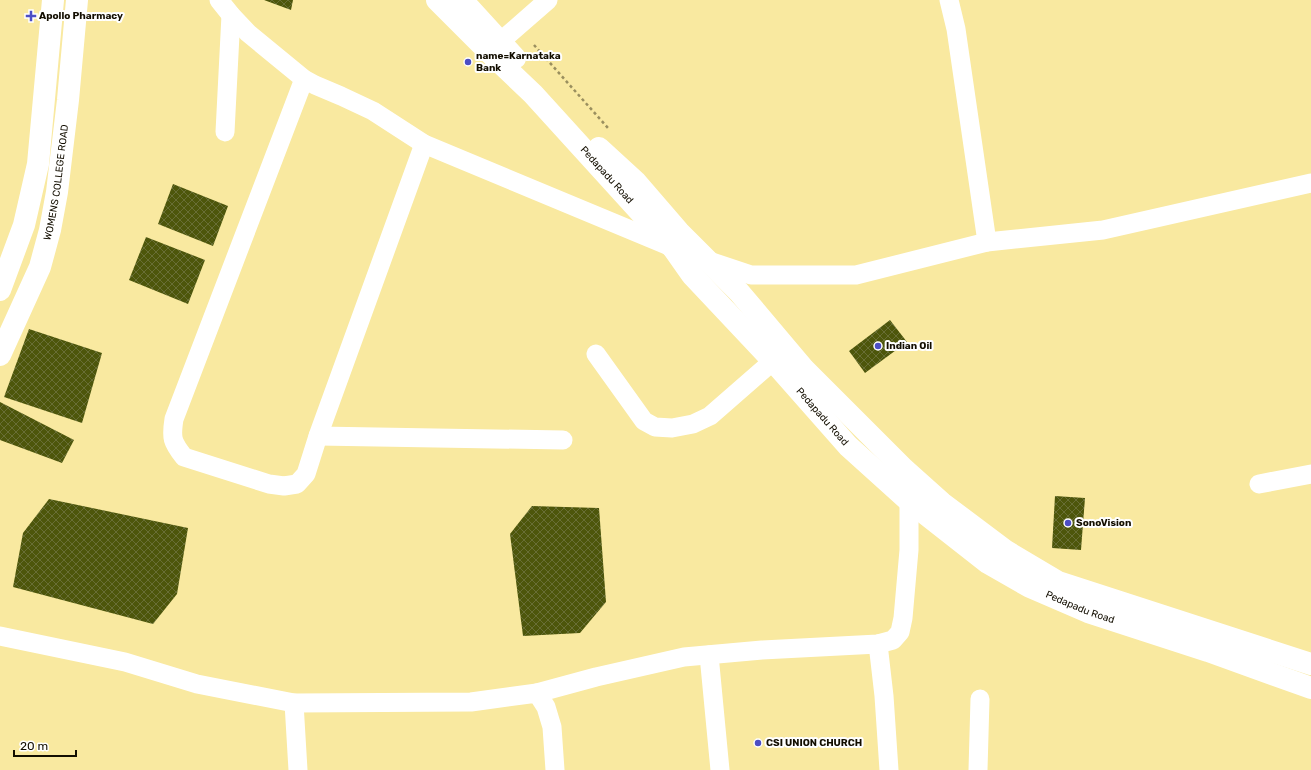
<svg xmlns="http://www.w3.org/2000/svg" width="1311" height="770" font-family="Rubik,sans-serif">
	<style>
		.building { fill: url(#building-cross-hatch) }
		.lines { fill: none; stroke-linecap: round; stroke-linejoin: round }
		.path { stroke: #9a8f5e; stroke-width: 2.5; stroke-dasharray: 3 3; stroke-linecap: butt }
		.minor { stroke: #fff; stroke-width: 19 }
		.secondary { stroke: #fff; stroke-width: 22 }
		.poi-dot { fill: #4c4ec4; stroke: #fff; stroke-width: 1.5 }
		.labels { text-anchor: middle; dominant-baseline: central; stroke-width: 4; stroke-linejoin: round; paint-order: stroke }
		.poi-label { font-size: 10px; font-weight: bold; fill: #130e00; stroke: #fff; text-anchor: start }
		.street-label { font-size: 10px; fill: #130e00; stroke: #fff }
	</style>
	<defs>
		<pattern id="building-cross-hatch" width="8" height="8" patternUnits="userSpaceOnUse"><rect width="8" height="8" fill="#4d560b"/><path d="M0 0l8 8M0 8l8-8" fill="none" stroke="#686e35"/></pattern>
	</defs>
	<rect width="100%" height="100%" fill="#f9e9a0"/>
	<g class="building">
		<path d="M264,0H293L291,10Z"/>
		<path d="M173,184L228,206L213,246L158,224Z"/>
		<path d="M146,237L205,260L188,304L129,280Z"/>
		<path d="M890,320L907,342L865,373L849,351Z"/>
		<path d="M29,329L102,353L82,423L4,397Z"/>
		<path d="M0,402L74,440L62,463L0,440Z"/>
		<path d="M1055,496L1085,498L1081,550L1052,548Z"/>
		<path d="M49,499L188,528L177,594L153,624L13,587L23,533Z"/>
		<path d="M532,506L599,508L606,602L580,633L523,636L510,534Z"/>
	</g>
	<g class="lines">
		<path class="path" d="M534,45L608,128"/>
		<g class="minor">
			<path d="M219,0L231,15L248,33L304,79L315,85L341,96L373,111L424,144L674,248"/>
			<path d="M949,0L956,29L987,242"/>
			<path d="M500,42L548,0"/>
			<path d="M304,79L174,419C171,438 172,442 184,457L269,484L284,486L297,484L306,474L318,436L424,144"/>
			<path d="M225,132L231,15"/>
			<path d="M706,260L751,275H856L987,242L1103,230L1311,183"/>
			<path d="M596,354L644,421L655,427L672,428L693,424L710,416L773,361"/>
			<path d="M318,436L563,440"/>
			<path d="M1259,484L1311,474"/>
			<path d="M0,636L125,662L197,684L294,703L471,702L537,693L546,707L552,727L555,770"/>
			<path d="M878,644L884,696L889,770"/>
			<path d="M709,655L720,770"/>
			<path d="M537,693L596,677L684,657L762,650L878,644L893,640L900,632L903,618L909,550V501"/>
			<path d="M294,703L298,770"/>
			<path d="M978,770L980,699"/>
		</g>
		<g class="secondary">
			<path id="s1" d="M437,0L491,54L533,94L673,248L692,275L773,361L848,446L909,501L988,563L1030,587L1088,612L1208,651L1311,688"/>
			<path d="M462,0L515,58"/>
			<path d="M599,148L635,181L679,232L739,292L804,369L904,469L942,503L1006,551L1058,582L1311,664"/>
			<path d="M0,290L24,225L38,164L53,0"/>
			<path id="s2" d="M0,355L40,267L50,230L57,192L68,100L77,0"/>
		</g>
	</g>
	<g class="poi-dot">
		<path d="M29 10h4v4h4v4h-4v4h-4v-4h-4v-4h4z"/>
		<circle cx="468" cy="62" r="4"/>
		<circle cx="878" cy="346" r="4"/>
		<circle cx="1068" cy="523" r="4"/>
		<circle cx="758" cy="743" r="4"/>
	</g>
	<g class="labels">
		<g class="poi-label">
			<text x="39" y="16">Apollo Pharmacy</text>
			<text x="476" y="56">name=Karnataka<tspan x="476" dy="12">Bank</tspan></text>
			<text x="886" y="346">Indian Oil</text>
			<text x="1076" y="523">SonoVision</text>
			<text x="766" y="743">CSI UNION CHURCH</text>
		</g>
		<g class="street-label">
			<text stroke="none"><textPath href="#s1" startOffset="244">Pedapadu Road</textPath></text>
			<text stroke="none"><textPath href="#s2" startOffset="183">WOMENS COLLEGE ROAD</textPath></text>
			<text stroke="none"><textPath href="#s1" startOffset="568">Pedapadu Road</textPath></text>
			<text stroke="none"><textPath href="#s1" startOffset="892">Pedapadu Road</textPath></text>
		</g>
	</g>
	<path d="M14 750v6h62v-6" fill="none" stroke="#130e00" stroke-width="2"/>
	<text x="20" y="750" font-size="12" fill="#130e00" stroke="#ffffff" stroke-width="3" paint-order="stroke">20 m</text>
</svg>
